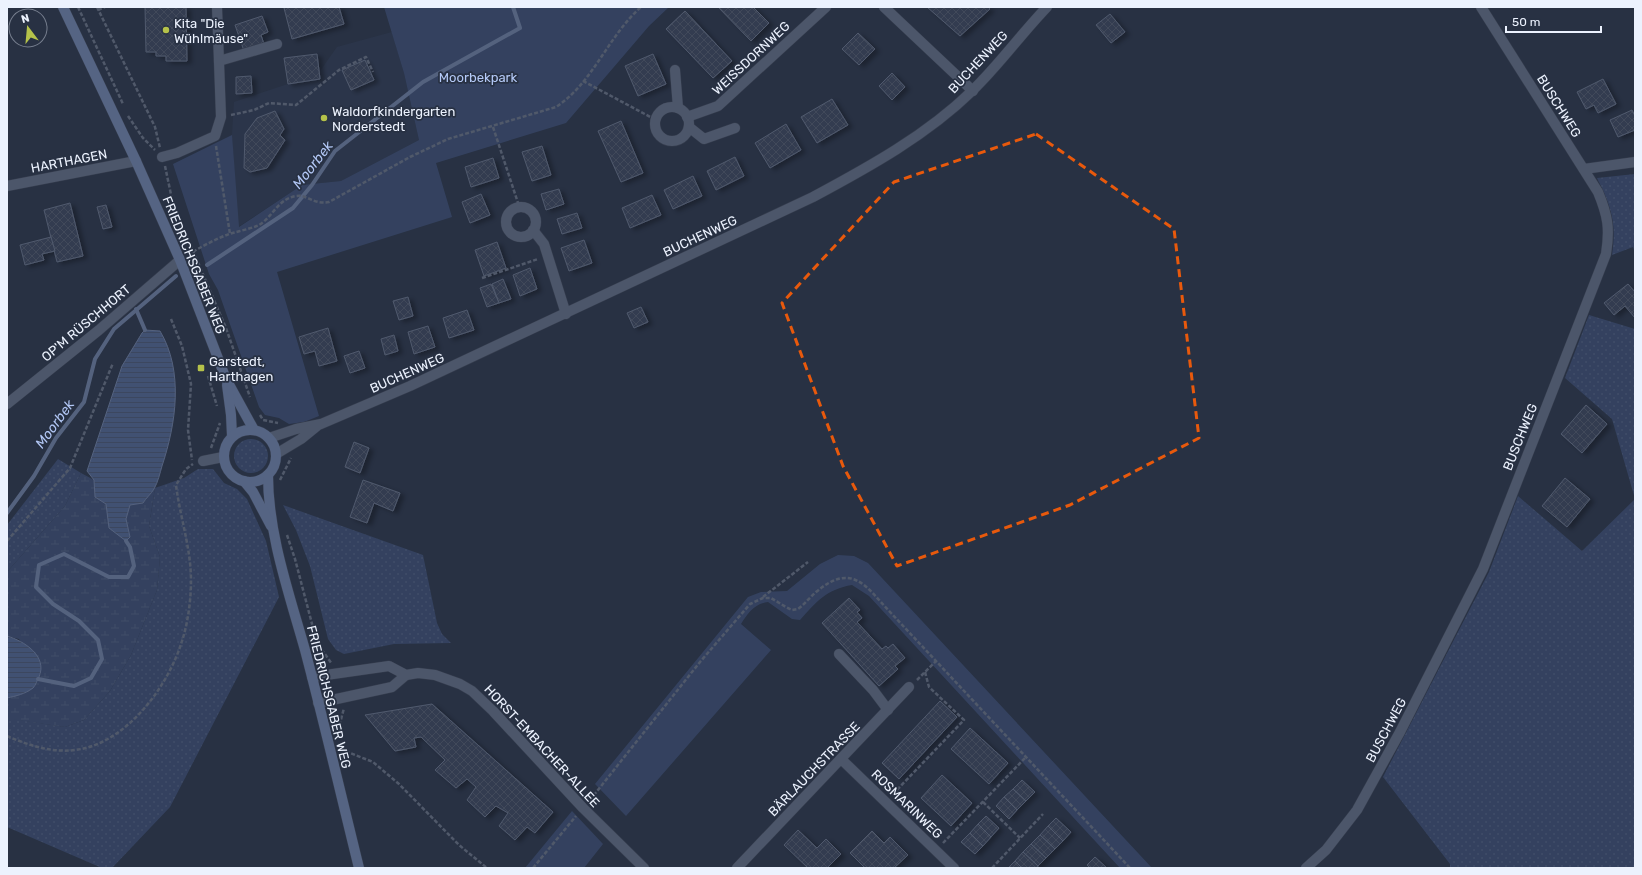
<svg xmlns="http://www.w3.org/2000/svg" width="1642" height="875" font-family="Rubik,sans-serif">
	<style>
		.built { fill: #303b53 }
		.grass { fill: url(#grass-dots) }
		.wetland { fill: url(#wetland-marsh) }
		.park { fill: #435682 }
		.water { fill: url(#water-rules); stroke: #8b9dc5 }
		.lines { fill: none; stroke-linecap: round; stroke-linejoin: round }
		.stream { stroke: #8b9dc5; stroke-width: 4 }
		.building { fill: url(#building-cross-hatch); stroke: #818ba1; filter: url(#shadow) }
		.minor-casing { stroke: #464c5c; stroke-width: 11 }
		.major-casing { stroke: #464c5c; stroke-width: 11 }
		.path { stroke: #828999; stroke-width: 2.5; stroke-dasharray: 4 2; stroke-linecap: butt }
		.minor { stroke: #798499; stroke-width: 10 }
		.major { stroke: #8ca2d0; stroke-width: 10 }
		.marked { fill: none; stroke: #e8590c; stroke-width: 3; stroke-dasharray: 8 5; stroke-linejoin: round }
		.poi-dot { fill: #b5c24a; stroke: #283143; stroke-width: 1.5 }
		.labels { text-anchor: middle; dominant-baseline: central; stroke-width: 3.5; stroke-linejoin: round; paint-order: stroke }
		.poi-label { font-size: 13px; fill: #ecf2fe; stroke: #283143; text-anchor: start }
		.street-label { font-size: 13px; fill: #ecf2fe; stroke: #283143 }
		.park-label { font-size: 13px; fill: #b5caf8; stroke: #283143 }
		.water-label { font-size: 14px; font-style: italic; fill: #b2c7f5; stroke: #283143 }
	</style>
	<defs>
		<pattern id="grass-dots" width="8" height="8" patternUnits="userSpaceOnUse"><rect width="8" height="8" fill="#435682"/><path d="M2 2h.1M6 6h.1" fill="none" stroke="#5e6f95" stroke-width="1.8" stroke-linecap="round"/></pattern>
		<pattern id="wetland-marsh" width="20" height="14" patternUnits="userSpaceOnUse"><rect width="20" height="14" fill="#435682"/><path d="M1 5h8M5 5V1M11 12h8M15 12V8" fill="none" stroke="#5e6f95"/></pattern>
		<pattern id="water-rules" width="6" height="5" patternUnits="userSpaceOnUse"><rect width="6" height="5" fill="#6179ac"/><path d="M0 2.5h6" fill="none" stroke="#556381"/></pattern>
		<pattern id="building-cross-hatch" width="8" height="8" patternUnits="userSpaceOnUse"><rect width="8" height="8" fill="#434c5f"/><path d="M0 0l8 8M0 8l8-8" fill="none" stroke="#5e6677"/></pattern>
		<filter id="shadow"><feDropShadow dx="4.5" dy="2.5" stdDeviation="2" flood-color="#0009"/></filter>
	</defs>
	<rect width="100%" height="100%" fill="#283143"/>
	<path class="built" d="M392,32L404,73L419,140L341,181L302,185L238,227L232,135L234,102L318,74L337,47Z"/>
	<g class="grass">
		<path d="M1635,174V253L1633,247L1612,255C1617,224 1611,206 1597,178Z"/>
		<path d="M1589,315L1635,329V499L1612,419L1565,378Z"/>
		<circle cx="251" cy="456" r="17"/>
		<path d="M58,459L81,473L65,506L7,572V525Z"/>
		<path d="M198,469H213L224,483L237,489L247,499L266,541L279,597L170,807L112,868H102L7,827V718L65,727L84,720L110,691L131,655L157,590L160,557L149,526L155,488L184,478Z"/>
		<path d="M1518,496L1582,551L1635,499V868H1450V864L1383,777L1489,572Z"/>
		<path d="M283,505L423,555L437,623L442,634L451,643L394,644L344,654L336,650L328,639L310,566L296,530Z"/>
	</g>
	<path class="wetland" d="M81,473L94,480L95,497L106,504L109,528L130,537L126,519L130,505L143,503L155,488L149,526L160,557L157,590L131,655L110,691L84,720L65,727L10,719L7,718V698C27,693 32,692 41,673L19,639L7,636V572L65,506Z"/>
	<g class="park">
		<path d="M384,7H669L649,26L566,123L436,163L452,217L277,272L319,416L304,422L289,424L279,418L265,415L259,407L218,290L209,274L173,164L232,135L239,227L302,185L341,181L419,140L404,73Z"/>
		<path d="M838,555L854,556L868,563L1152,868H1120L869,596L852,585C827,589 816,602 800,620L792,619L768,602C754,604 748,613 741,624L771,650L626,816L595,784L748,597L761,592L787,591L820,564Z"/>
		<path d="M572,811L603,844L584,868H525Z"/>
	</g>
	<g class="water">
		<path d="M145,330L160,331C184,371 176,424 162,466C160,473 158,482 154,489C151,494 146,498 143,503L130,505L126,519L130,537L126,541L109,528L106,504L95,497L94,480L87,471L122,366L142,333Z"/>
		<path d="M7,636C24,641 48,656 39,677C37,680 36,685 33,688C25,694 16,696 7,698Z"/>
	</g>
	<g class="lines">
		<g class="stream">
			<path d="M207,265L293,208L312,185L335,151L423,82L520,28L513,7"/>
			<path d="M136,309L145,330"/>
			<path d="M7,513L34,476L56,438L84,402L95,359L114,329L176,276"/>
			<path d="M38,679L74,686L91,678L102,659L98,640L79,621L53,604L36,587L39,565L64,554L109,577H128L134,566L130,547L126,541"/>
		</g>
	</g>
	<g class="building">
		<path d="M145,7H186L187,61H166V56H156V52H146Z"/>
		<path d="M287,7H339L344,24L292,39L284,8Z"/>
		<path d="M718,7H753L769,23L751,41Z"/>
		<path d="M927,7H988L990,9L960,36Z"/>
		<path d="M685,11L732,61L713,78L666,29Z"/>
		<path d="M1110,14L1125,32L1111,43L1096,25Z"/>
		<path d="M262,16L268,32L261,35L264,44L244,51L235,25Z"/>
		<path d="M858,33L875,49L859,65L842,49Z"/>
		<path d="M317,54L320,79L288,84L284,58Z"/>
		<path d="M653,54L666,84L638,96L625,66Z"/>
		<path d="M365,60L374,80L351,90L342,70Z"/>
		<path d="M892,73L905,87L892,100L879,86Z"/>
		<path d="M251,76L252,93L236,94V77Z"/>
		<path d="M1603,79L1616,104L1598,113L1594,105L1586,109L1577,92Z"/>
		<path d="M832,99L848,125L817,143L801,117Z"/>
		<path d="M1632,110L1635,116V130L1618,137L1610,120Z"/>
		<path d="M275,111L284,129L280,135L285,140L267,168L250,172L244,168L245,134L257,118Z"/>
		<path d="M621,121L643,173L621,182L598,131Z"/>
		<path d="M786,124L801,150L770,168L755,143Z"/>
		<path d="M542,146L551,175L532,181L522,152Z"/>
		<path d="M735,157L744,176L716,190L707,171Z"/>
		<path d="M493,158L499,178L471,187L465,167Z"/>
		<path d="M693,176L702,196L673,209L664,190Z"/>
		<path d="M559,189L564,204L546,210L541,194Z"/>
		<path d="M481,194L490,215L470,223L462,202Z"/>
		<path d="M652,195L661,215L630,228L622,208Z"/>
		<path d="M70,203L83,256L57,262L44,210Z"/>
		<path d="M106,205L112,227L103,229L97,207Z"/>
		<path d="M577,213L582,228L562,234L557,219Z"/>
		<path d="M51,237L55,251L42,254L44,260L25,265L20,245Z"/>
		<path d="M584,240L592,263L569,271L561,248Z"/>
		<path d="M497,242L506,268L484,276L475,250Z"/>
		<path d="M530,268L537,289L520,296L513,275Z"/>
		<path d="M503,279L511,299L499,303L492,284Z"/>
		<path d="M491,284L499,303L487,307L480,288Z"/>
		<path d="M1628,284L1635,292V318L1625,306L1614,315L1604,303Z"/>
		<path d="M408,297L413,316L399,320L393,301Z"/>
		<path d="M641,307L648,322L634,328L627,313Z"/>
		<path d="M467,310L474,330L449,338L443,318Z"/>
		<path d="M428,326L435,347L414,354L408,332Z"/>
		<path d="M328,328L337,361L319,366L315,351L304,354L299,337Z"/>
		<path d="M394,335L398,351L385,355L381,339Z"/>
		<path d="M359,351L365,368L350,373L344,356Z"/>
		<path d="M1586,405L1607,424L1582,453L1561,434Z"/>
		<path d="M354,442L369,448L360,473L345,467Z"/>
		<path d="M1565,478L1590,499L1567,527L1542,506Z"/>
		<path d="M363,480L400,493L393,511L374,503L367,523L350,517Z"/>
		<path d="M849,598L860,610L857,612L862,618L857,622L882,649L886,646L888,648L893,644L905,658L895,666L898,669L879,686L822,623Z"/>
		<path d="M940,701L957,717L899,779L882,763Z"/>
		<path d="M432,704L553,812L535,833L527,827L515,840L499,826L508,813L496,806L485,817L467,800L476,787L467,779L456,788L435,770L445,760L421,737L414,738L416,747L395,751L365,715Z"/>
		<path d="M970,728L1008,763L989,784L951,749Z"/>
		<path d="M942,775L972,803L951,826L921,798Z"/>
		<path d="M1022,780L1035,792L1026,801L1013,789Z"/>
		<path d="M1013,789L1026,801L1017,810L1004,797Z"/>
		<path d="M1004,797L1017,810L1009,819L996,806Z"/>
		<path d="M986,816L999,828L991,837L978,824Z"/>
		<path d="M1056,818L1071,832L1063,841L1048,826Z"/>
		<path d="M978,824L991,837L983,846L970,833Z"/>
		<path d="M1048,826L1063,841L1055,849L1040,835Z"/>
		<path d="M798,830L817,848L826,839L841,854L827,868H808L784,845Z"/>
		<path d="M872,831L884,843L890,837L908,855L894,868H865L850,853Z"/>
		<path d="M970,833L983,846L975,854L961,842Z"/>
		<path d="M1040,835L1055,849L1046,858L1031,844Z"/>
		<path d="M1031,844L1046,858L1038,866L1023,852Z"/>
		<path d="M1023,852L1038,866L1037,868H1022L1015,861Z"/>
		<path d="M1095,857L1107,868H1090L1087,865Z"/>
		<path d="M1015,861L1022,868H1008Z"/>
	</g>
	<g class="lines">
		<g class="minor-casing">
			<g id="minor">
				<path d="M884,7L973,91"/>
				<path d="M219,61L277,44"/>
				<path d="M675,70L678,108"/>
				<circle cx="672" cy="124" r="17"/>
				<path d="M687,117L718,106L826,7"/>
				<path d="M689,127L704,139L735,128"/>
				<path d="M162,157L177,153L215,136L221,117L217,7"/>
				<path d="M1584,169L1635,162"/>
				<path d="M7,186L136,161"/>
				<circle cx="521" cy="222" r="15"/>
				<path d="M533,230L544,244L566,314"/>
				<path d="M7,404L99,330L180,260"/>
				<path d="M269,438L296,429L321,424L410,386L813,197C869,167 927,135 972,91C999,65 1021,34 1047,7"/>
				<path d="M276,454L301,439L317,426"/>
				<path d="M203,461L223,457"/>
				<path d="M839,654L873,690L888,710"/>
				<path d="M312,677L389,666L406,675L418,673L435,675L460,684L472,691L493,711L583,808L644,868"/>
				<path d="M318,703L392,687L406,675"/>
				<path d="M841,759L954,868"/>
				<path d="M737,868L909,687"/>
				<path d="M1306,868L1326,850L1357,810L1400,732L1483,569L1606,254C1610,229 1608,216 1598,192L1481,7"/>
			</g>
		</g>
		<g class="major-casing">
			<g id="major">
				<path d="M63,7L136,161L180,260L226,379L254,430"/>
				<path d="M227,385L231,415L232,436"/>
				<circle cx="250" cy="456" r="26"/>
				<path d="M268,475C268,534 289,593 305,650C324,722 341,795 359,868"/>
				<path d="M244,481L253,492L271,526"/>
			</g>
		</g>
		<g class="path">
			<path d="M78,7L123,104"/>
			<path d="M97,7L155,127L160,148"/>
			<path d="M98,10L105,7"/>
			<path d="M583,81L656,120"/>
			<path d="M231,115L254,110L269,103L296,105L339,70L366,57L373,72"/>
			<path d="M128,116L143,138L155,150"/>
			<path d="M493,127L519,206"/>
			<path d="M216,146L230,234"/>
			<path d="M165,166L173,204L226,328L250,397"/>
			<path d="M188,255C200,247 216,239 229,234C239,231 250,229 259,225C273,217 278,198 297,196C306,194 314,205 329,202L410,157L448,139L556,107C593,83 608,36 641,7"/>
			<path d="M482,278L538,259"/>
			<path d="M171,319L182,346L191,384L188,430L192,460"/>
			<path d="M208,376L217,406"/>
			<path d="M260,415L263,420L278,423"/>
			<path d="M211,448L220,423"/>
			<path d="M280,480L291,458"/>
			<path d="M287,535L295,559L317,643L332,664"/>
			<path d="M7,541L70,468L113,363"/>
			<path d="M763,597L808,562"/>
			<path d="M917,680L936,661"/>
			<path d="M338,731L344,708"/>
			<path d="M7,736C28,745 51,753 75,750C126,744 168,687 182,641C188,623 191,599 191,581C191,548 180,517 176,485L186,469L193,464"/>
			<path d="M340,749L373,762L399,784L459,845L487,868"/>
			<path d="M893,794L964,720L929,687L925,672"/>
			<path d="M590,800L700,662L750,604L763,598H771L786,607L792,610L798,609C805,604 810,597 816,592C853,561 866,587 891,613L1130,868"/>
			<path d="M983,802L1020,838"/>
			<path d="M943,843L1026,757"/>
			<path d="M533,868L576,816"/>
			<path d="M992,868L1043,814"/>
		</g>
		<use href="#minor" class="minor"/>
		<use href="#major" class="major"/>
	</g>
	<path d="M0 0H1642V875H0ZM1036,134L1174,229L1199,438L1070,505L897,566L843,466L782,303L894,182Z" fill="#283143" fill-opacity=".55" fill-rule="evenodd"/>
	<path class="marked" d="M1036,134L1174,229L1199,438L1070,505L897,566L843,466L782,303L894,182Z"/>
	<g class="poi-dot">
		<circle cx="166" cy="30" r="4"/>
		<circle cx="324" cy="118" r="4"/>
		<rect x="197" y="364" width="8" height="8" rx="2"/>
	</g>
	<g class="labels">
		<g class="poi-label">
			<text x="174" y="23">Kita "Die<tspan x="174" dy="15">Wühlmäuse"</tspan></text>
			<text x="332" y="111">Waldorfkindergarten<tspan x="332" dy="15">Norderstedt</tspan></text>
			<text x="209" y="361">Garstedt,<tspan x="209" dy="15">Harthagen</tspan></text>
		</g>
		<g class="street-label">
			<text transform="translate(751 58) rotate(-43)">WEISSDORNWEG</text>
			<text transform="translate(978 62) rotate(-47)">BUCHENWEG</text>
			<text transform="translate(1559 106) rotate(58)">BUSCHWEG</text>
			<text transform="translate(69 161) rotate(-11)">HARTHAGEN</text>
			<text transform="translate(700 236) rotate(-25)">BUCHENWEG</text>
			<text transform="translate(194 265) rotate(68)">FRIEDRICHSGABER WEG</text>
			<text transform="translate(86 323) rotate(-40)">OP'M RÜSCHHORT</text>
			<text transform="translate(407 373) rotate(-24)">BUCHENWEG</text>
			<text transform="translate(1520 437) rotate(-68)">BUSCHWEG</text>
			<text transform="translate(329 697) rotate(76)">FRIEDRICHSGABER WEG</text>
			<text transform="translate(1386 730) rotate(-62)">BUSCHWEG</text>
			<text transform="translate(542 746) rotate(47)">HORST-EMBACHER-ALLEE</text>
			<text transform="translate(814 769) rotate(-46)">BÄRLAUCHSTRASSE</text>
			<text transform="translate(907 804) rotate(44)">ROSMARINWEG</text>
		</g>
		<g class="park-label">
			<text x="478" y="77">Moorbekpark</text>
		</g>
		<g class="water-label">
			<text transform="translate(313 165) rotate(-52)">Moorbek</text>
			<text transform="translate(55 424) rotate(-54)">Moorbek</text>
		</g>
	</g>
	<rect width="1642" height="875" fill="none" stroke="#ecf2fe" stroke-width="16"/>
	<g transform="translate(28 28) rotate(344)"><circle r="19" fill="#283143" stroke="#767e8e"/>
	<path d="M0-3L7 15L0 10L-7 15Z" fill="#b5c24a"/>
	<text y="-6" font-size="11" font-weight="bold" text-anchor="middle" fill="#ecf2fe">N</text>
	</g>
	<path d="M1506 26v6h95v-6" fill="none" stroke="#ecf2fe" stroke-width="2"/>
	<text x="1512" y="26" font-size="12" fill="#ecf2fe" stroke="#283143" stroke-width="3" paint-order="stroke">50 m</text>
</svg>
